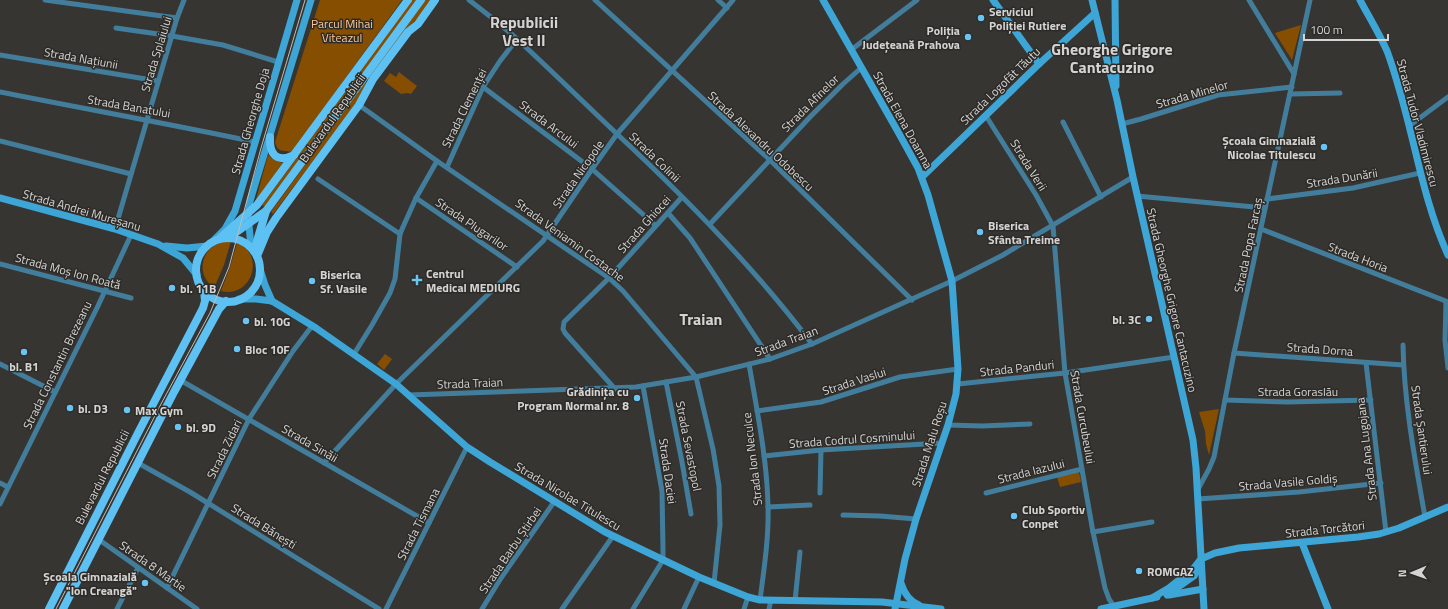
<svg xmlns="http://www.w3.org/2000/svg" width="1448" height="609" font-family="'Titillium Web',sans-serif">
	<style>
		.green { fill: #854e00 }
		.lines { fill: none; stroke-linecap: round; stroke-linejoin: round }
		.street { stroke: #427e9c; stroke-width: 5 }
		.secondary { stroke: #3da6d6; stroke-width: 7 }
		.primary { stroke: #5dc2f3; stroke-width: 8 }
		.tram { stroke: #bebdba; stroke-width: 1 }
		.poi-dot { fill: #69c4f1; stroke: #2d2b28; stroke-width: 1.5 }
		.labels { text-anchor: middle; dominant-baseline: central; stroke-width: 3; stroke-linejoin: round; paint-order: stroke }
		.poi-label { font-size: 12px; font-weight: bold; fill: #d5d4d2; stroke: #2d2b28; text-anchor: start }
		.park-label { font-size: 12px; fill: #f9c695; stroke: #2d2b28 }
		.street-label { font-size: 12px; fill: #d5d4d2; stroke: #2d2b28 }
		.district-label { font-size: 16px; font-weight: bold; fill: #d5d4d2; stroke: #2d2b28 }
	</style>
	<rect width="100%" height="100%" fill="#373532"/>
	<g class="green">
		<path d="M320,0H402L292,152C282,150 278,153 275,142Z"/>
		<path d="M411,0H417L364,74L359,70Z"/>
		<path d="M425,0H431L422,14L408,27L369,79L367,77Z"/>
		<path d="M1301,25L1292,60L1275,33Z"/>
		<path d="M399,72L417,86L411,94L408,93L401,94L384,81L390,73L396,77Z"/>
		<path d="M357,76L360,78L265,207L262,205Z"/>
		<path d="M365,82L367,83L351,111L273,214L271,212Z"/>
		<path d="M268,155L276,161L283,163L254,207Z"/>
		<path d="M224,241H231L224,265L214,288C194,273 202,247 224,241Z"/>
		<path d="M237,243C266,254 252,299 221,291L230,267Z"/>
		<path d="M385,354L392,359L384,370L377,364Z"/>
		<path d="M1219,409L1209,455L1206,444L1205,431L1199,412Z"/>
		<path d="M1079,472L1081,482L1060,487L1057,477Z"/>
	</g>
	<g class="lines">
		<g class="street">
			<path d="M45,0L177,18"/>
			<path d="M469,0C486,13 503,26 518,40C552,71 584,103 617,134C687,199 754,267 812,344"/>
			<path d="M595,0L770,160L912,300"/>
			<path d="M718,0L727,8"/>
			<path d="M1249,0L1294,74"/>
			<path d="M116,28L172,36L223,45L278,62"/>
			<path d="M851,50L917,0"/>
			<path d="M0,55L158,81"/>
			<path d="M483,87L592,169L655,225"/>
			<path d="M0,92C85,109 170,124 255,142"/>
			<path d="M1291,94L1340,93"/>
			<path d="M359,105L437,161L609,278L623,291L696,377L713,449L719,486L720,525L714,583"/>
			<path d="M986,116L1036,195L1053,226L1065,373L1093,532L1105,588L1109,599L1115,608"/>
			<path d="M1063,122L1101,197"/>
			<path d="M1122,124L1141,119L1218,95L1292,87"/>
			<path d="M1409,126L1448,97"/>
			<path d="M0,141L131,174"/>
			<path d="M447,167L483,87L500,61L517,39"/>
			<path d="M318,179L400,234"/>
			<path d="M1137,196L1265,208"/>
			<path d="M416,198L517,267"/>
			<path d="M1267,199L1353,188L1420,173"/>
			<path d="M668,213L690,238L770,359"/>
			<path d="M710,224L811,116L843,84L861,68"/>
			<path d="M115,229L177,18L184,0"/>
			<path d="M1261,229L1448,302"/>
			<path d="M0,264L131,298"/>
			<path d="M1446,302L1445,340L1448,368"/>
			<path d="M1403,345C1404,403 1415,460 1425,517"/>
			<path d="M1234,353L1403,365"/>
			<path d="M354,354L372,325L390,293L395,279L400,234L403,227L416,198L437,161"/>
			<path d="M1366,363L1386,532"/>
			<path d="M0,364L55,392"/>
			<path d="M749,364C757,411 767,458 768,506C769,537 764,569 760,600"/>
			<path d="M180,380L429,523"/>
			<path d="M666,382L682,462L691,514"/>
			<path d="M958,384L1065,373L1174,357"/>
			<path d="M615,389L565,333L563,329L564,322L609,278L682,197"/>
			<path d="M409,395L636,387L696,377L770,359L812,344L952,281L1003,255L1133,177"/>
			<path d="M1225,400L1287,402L1371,400"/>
			<path d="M757,411L821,402L900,377L958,369"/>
			<path d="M948,425L982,426L1030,424"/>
			<path d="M764,456L821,450L942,443"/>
			<path d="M138,463L190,492L379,609"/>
			<path d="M324,463L396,384L543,241L592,169L617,134L733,0"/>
			<path d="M0,483L8,487"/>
			<path d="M1197,491L1209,469L1214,457L1234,353L1310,0"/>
			<path d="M820,493L821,450"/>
			<path d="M986,493L1082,469"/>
			<path d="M1198,499L1299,492L1381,483"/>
			<path d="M0,504L97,308L131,235"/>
			<path d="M768,507L810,505"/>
			<path d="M843,515L880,516L916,519"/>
			<path d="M1093,532L1152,522"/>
			<path d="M98,539L197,609"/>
			<path d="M167,588L249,419L293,351L312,326"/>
			<path d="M795,601L800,552"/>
			<path d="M117,609L138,568"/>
			<path d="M386,609L467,447"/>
			<path d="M482,609L501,578L554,502"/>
			<path d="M562,609L613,536"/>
			<path d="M633,609L663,560V549L662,491L643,386"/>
			<path d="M684,609L699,577"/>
			<path d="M744,609L748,597"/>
			<path d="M769,609L771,600"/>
		</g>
		<g class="secondary">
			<path d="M823,0L897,130L918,168L928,195L952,281L958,369L956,394L948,425L916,519L905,559L895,609"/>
			<path d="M993,0L1039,64"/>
			<path d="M1092,0L1117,100L1133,177L1193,440L1196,468L1204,609"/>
			<path d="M1115,0L1116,86"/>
			<path d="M1360,0C1369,17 1379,33 1387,51C1392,64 1396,78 1400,92C1416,146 1424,203 1448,255"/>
			<path d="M922,177L1039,64L1095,13"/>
			<path d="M0,198L115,229L158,244L183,258L197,275"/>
			<path d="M212,242L225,229L235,211L297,0"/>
			<path d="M166,246L187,248L207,246"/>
			<path d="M251,247L248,214L250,201L311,0"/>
			<path d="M260,269L265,285L272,301"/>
			<path d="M239,299H256L272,301L316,328L396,384L467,447L490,462L605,532L699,577L748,597L760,600L882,602L941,609"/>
			<path d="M1302,543L1328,609"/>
			<path d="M901,583C904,593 909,601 919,605"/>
			<path d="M1167,595L1194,576L1200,565"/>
			<path d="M1169,595L1203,589"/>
			<path d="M1152,598L1169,588L1194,568L1201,559L1215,553L1239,548L1358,537L1379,534L1399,528L1448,507"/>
			<path d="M1101,609L1157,597"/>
		</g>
		<g class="primary">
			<path d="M270,137C269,155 277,163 294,155"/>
			<path d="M220,238L257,205L408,0"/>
			<path d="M228,238L266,211L421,0"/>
			<circle cx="228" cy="270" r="32"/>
			<path d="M254,251L266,211"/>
			<path d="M257,256L267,232L276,218L359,105L373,79L408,32L418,24L435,0"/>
			<path d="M49,609L138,433L203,308L205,301L204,290"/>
			<path d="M63,609L174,392L219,309L226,301"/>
		</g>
		<path class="tram" d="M56,609L161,404L210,313L229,267L261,148L305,0"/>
	</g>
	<g class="poi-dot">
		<circle cx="981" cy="18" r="4"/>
		<circle cx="968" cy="37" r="4"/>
		<circle cx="1324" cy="147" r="4"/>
		<circle cx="980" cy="232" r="4"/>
		<path d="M415 274h4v4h4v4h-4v4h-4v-4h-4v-4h4z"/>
		<circle cx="312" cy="281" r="4"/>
		<circle cx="172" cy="288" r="4"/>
		<circle cx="1149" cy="319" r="4"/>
		<circle cx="246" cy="321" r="4"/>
		<circle cx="237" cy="349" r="4"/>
		<circle cx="24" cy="352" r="4"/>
		<circle cx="637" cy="398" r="4"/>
		<circle cx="70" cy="408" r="4"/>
		<circle cx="127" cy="410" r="4"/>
		<circle cx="178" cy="427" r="4"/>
		<circle cx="1014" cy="516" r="4"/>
		<circle cx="1139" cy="571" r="4"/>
		<circle cx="145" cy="583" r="4"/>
	</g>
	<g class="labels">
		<g class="poi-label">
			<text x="989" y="11">Serviciul<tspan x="989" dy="14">Poliției Rutiere</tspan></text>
			<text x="960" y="30" text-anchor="end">Poliția<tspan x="960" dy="14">Județeană Prahova</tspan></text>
			<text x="1316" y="140" text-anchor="end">Școala Gimnazială<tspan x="1316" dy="14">Nicolae Titulescu</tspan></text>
			<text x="988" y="225">Biserica<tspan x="988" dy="14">Sfânta Treime</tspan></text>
			<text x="426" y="273">Centrul<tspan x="426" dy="14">Medical MEDIURG</tspan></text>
			<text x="320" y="274">Biserica<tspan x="320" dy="14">Sf. Vasile</tspan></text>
			<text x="180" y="288">bl. 11B</text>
			<text x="1141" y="319" text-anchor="end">bl. 3C</text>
			<text x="254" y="321">bl. 10G</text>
			<text x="245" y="349">Bloc 10F</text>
			<text x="24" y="366" text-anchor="middle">bl. B1</text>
			<text x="629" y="391" text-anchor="end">Grădinița cu<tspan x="629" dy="14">Program Normal nr. 8</tspan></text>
			<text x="78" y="408">bl. D3</text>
			<text x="135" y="410">Max Gym</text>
			<text x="186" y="427">bl. 9D</text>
			<text x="1022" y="509">Club Sportiv<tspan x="1022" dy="14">Conpet</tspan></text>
			<text x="1147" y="571">ROMGAZ</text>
			<text x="137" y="576" text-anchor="end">Școala Gimnazială<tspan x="137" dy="14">"Ion Creangă"</tspan></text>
		</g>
		<g class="park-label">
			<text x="342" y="23">Parcul Mihai<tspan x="342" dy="14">Viteazul</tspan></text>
		</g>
		<g class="street-label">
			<text transform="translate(156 54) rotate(-73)">Strada Splaiului</text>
			<text transform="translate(81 58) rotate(10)">Strada Națiunii</text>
			<text transform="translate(1000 86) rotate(-44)">Strada Logofăt Tăutu</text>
			<text transform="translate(1192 94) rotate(-16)">Strada Minelor</text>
			<text transform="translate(810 103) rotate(-45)">Strada Afinelor</text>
			<text transform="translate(129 106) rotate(10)">Strada Banatului</text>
			<text transform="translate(464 108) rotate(-64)">Strada Clemenței</text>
			<text transform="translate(332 118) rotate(-55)">Bulevardul Republicii</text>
			<text transform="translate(903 120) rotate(61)">Strada Elena Doamna</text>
			<text transform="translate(250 121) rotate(-74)">Strada Gheorghe Doja</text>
			<text transform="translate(1418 123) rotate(75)">Strada Tudor Vladimirescu</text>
			<text transform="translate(549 124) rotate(37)">Strada Arcului</text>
			<text transform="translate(761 141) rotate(43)">Strada Alexandru Odobescu</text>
			<text transform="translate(655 157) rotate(44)">Strada Colinii</text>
			<text transform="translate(1029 165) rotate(58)">Strada Verii</text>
			<text transform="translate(578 174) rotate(-55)">Strada Nicopole</text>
			<text transform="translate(1342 178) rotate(-9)">Strada Dunării</text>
			<text transform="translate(82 210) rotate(16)">Strada Andrei Mureșanu</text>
			<text transform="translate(472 224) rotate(34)">Strada Plugarilor</text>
			<text transform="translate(644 224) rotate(-48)">Strada Ghiocei</text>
			<text transform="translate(570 240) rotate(36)">Strada Veniamin Costache</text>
			<text transform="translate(1248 245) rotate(-78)">Strada Popa Farcaș</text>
			<text transform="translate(1358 257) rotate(21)">Strada Horia</text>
			<text transform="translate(68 271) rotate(15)">Strada Moș Ion Roată</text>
			<text transform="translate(1172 300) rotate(77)">Strada Gheorghe Grigore Cantacuzino</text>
			<text transform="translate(786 341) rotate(-20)">Strada Traian</text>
			<text transform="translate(1320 349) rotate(4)">Strada Dorna</text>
			<text transform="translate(57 365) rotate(-64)">Strada Constantin Brezeanu</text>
			<text transform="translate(1017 368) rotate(-6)">Strada Panduri</text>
			<text transform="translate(854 381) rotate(-18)">Strada Vaslui</text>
			<text transform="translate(470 383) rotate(-2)">Strada Traian</text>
			<text x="1298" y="391">Strada Goraslău</text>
			<text transform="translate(1083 417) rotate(80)">Strada Curcubeului</text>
			<text transform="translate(1422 430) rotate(82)">Strada Șantierului</text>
			<text transform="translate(852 439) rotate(-4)">Strada Codrul Cosminului</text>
			<text transform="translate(310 443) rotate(30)">Strada Sinăii</text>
			<text transform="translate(929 444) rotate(-72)">Strada Malu Roșu</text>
			<text transform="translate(689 446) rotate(79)">Strada Sevastopol</text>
			<text transform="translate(224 449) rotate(-64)">Strada Zidari</text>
			<text transform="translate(1366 449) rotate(-97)">Strada Ana Lugojana</text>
			<text transform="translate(752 459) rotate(-97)">Strada Ion Neculce</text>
			<text transform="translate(668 471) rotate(82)">Strada Daciei</text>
			<text transform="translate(1031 471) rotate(-14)">Strada Iazului</text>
			<text transform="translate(102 477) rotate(-63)">Bulevardul Republicii</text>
			<text transform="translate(1288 482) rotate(-5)">Strada Vasile Goldiș</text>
			<text transform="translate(568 496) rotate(31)">Strada Nicolae Titulescu</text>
			<text transform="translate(418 524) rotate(-63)">Strada Tismana</text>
			<text transform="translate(264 526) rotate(32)">Strada Bănești</text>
			<text transform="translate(1325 529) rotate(-6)">Strada Torcători</text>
			<text transform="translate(510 550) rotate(-56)">Strada Barbu Știrbei</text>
			<text transform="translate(153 566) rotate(35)">Strada 8 Martie</text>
		</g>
		<g class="district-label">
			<text x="524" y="22">Republicii<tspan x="524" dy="18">Vest II</tspan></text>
			<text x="1112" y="49">Gheorghe Grigore<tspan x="1112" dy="18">Cantacuzino</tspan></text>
			<text x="701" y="319">Traian</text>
		</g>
	</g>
	<g transform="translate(1412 573) rotate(268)" stroke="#2d2b28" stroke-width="3" paint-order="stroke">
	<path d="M0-3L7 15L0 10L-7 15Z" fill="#d5d4d2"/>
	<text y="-6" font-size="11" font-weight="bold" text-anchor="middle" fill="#d5d4d2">N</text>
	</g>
	<path d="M1304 34v6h84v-6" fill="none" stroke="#d5d4d2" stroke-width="2"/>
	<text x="1310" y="34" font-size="12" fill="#d5d4d2" stroke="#2d2b28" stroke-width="3" paint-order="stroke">100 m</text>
</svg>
